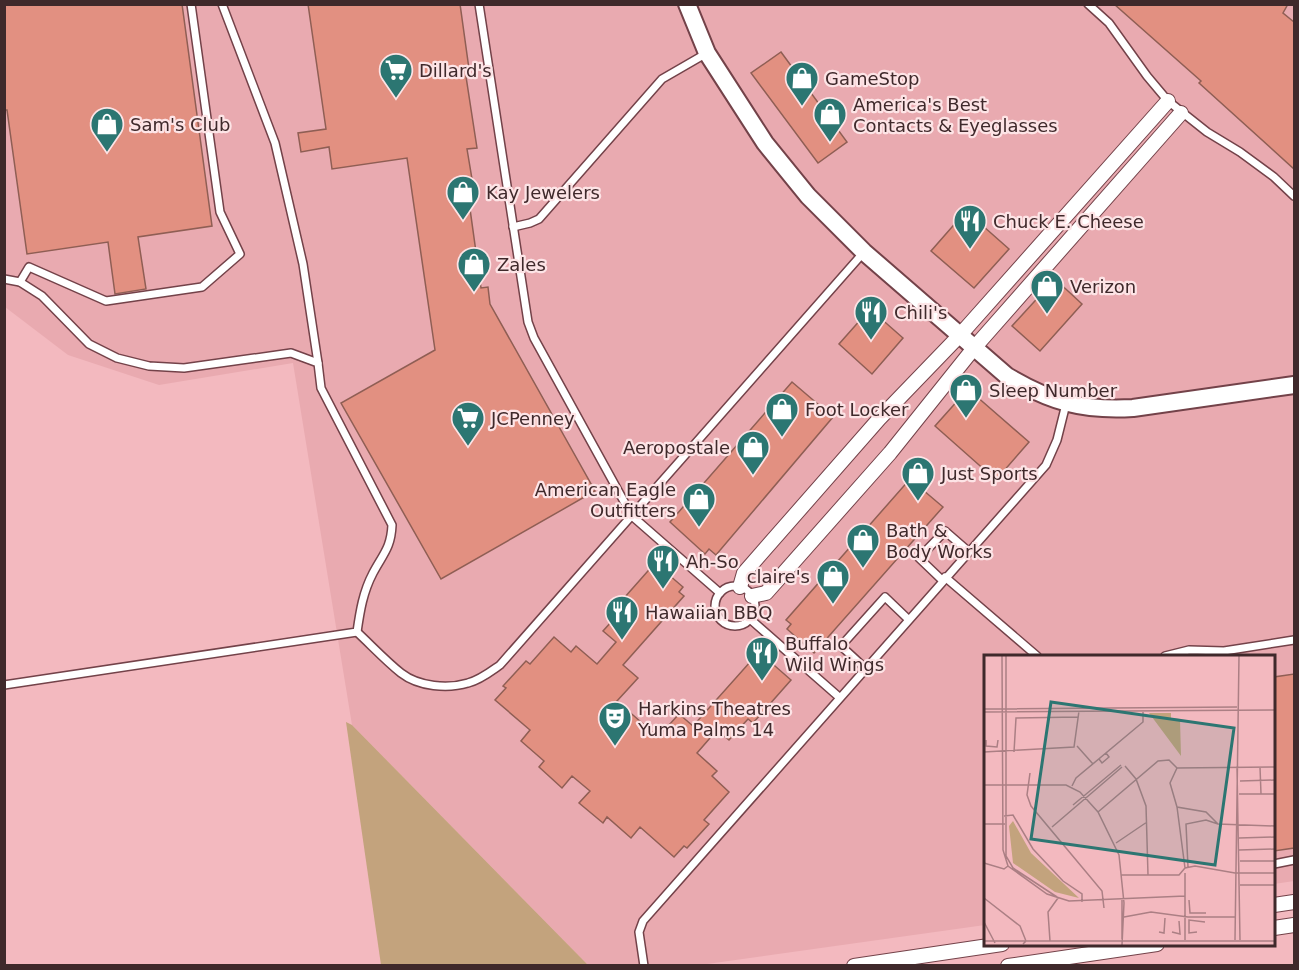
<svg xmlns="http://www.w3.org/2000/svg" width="1299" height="970" font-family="'DejaVu Sans',sans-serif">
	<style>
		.built { fill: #e9aab0 }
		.green { fill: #c3a37d }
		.building { fill: #e29081; stroke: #8f5e54; stroke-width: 1.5 }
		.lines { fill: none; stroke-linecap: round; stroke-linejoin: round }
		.service-casing { stroke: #734249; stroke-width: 10 }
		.minor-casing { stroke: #734249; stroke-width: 16 }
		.tertiary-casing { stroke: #734249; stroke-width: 20 }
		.service { stroke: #fff; stroke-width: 7 }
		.minor { stroke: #fff; stroke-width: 14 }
		.tertiary { stroke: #fff; stroke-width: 16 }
		.labels { text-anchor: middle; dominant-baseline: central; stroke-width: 4.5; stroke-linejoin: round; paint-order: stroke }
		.poi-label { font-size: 18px; fill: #3f292b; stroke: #fde4e6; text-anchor: start }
		.inset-road { fill: none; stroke: #ab7f84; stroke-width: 1.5 }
		.view { fill: #2c7672; fill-opacity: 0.15; stroke: #2c7672; stroke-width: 3 }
		.inset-edge { fill: none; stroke: #3f292b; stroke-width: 3 }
	</style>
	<rect width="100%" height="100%" fill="#f3b9bf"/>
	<path class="built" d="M4,5H1294V881L1274,884V656H986L985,925L700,965H588L352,725L293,363L159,385L68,355L5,307Z"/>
	<path class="green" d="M346,722L352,725L588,965H381Z"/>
	<g class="building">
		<path d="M4,4H182L212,226L138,237L146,289L115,294L108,242L27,254L7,110H4Z"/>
		<path d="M308,4H460L469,69L465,70L477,148L467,149L472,179L466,180L481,288L488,287L490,304L595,491L441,579L341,403L435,350L407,158L332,169L329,147L301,152L298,133L326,129Z"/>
		<path d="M1114,4H1288L1283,13L1294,22V169L1199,83L1201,81Z"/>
		<path d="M781,52L847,142L818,163L751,73Z"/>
		<path d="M966,211L1009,249L974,288L931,251Z"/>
		<path d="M1055,279L1082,304L1040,351L1012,326Z"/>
		<path d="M870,309L903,338L872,374L839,344Z"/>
		<path d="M792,382L833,417L716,555L709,549L705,554L670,522Z"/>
		<path d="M968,389L1029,442L996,480L935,426Z"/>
		<path d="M910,479L943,507L814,653L787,629L791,624L786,620Z"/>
		<path d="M655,563L683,587L679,592L684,596L623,665L638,678L617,701L658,737L679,714L693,726L759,652L791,680L753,723L748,719L729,740L717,730L697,753L717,771L712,776L729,792L704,820L709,824L687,848L684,846L674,857L640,827L631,838L607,817L603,823L579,803L590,791L572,776L562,788L539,767L544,761L521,741L530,730L495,700L506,688L503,686L526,661L530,664L554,637L571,652L576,646L597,664L616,642L603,631L622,610L617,606Z"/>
		<path d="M1294,674V848L1274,851V677Z"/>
	</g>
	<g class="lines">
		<g class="service-casing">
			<g id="service">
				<path d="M222,4L275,143L303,264L318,363"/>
				<path d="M479,4L528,322L534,338L632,516L720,593"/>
				<path d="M1088,4L1109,23L1147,76L1168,101L1207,132L1240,152L1274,177L1294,196"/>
				<path d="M513,227L530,223L539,219L662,79L707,53"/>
				<path d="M4,279L20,282L42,296L89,344L117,358L149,366L184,368L291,353L318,363L321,388L392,525C391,548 383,554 373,573C363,592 360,611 357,632L4,685"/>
				<path d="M20,282L29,267L106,301L202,287L240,254L220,212L191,4"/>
				<path d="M945,577L1037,656"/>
				<path d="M942,580L919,558L945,531L968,551"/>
				<circle cx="735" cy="606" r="20"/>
				<path d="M750,619L839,697"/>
				<path d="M357,632C372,646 386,661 401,673C419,687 448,689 468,683C480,680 490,672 500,665L864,252"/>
				<path d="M1165,656L1189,650L1224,651L1294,640"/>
				<path d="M865,668L841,646L885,597L908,619"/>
				<path d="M1274,864L1294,860"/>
				<path d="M644,966L639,932L643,921L1046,465L1057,440L1066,404"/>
			</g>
		</g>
		<g class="minor-casing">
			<g id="minor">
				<path d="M740,587L744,573L879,419L960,335L1168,101"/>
				<path d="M752,596L766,593L890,453L974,348L1181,113"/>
				<path d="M1274,905L1294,902"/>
				<path d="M1274,928L1294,925"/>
				<path d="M854,966L1002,944"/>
				<path d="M1008,966L1157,944"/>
			</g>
		</g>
		<g class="tertiary-casing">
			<path id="tertiary" d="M687,4L707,53L765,143L808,196L864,252L1007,376C1051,402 1082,411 1133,408L1294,385"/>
		</g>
		<use href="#service" class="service"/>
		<use href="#minor" class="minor"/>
		<use href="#tertiary" class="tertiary"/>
	</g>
	<defs>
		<g id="supermarket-pin" transform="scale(1.725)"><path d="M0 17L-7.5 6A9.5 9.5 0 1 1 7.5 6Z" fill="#2c7672" stroke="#fde4e6"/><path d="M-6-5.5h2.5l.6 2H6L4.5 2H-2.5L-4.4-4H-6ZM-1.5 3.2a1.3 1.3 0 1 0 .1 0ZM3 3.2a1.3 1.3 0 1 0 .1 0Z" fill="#fff"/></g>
		<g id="shop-pin" transform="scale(1.725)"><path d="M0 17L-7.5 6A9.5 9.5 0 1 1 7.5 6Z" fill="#2c7672" stroke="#fde4e6"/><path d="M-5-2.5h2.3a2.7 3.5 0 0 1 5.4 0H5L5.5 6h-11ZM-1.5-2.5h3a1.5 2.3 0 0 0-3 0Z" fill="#fff"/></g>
		<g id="restaurant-pin" transform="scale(1.725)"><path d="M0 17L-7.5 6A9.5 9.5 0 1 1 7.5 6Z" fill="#2c7672" stroke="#fde4e6"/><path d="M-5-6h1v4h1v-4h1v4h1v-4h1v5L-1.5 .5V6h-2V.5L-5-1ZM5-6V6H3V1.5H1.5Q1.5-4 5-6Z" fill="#fff"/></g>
		<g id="theatre-pin" transform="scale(1.725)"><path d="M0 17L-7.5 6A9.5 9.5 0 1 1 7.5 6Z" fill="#2c7672" stroke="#fde4e6"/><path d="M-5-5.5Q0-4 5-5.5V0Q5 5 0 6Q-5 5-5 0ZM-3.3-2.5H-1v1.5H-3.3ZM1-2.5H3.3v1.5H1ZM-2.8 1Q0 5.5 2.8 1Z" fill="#fff"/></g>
	</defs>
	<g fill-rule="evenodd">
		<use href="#supermarket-pin" x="396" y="70"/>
		<use href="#shop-pin" x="802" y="78"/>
		<use href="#shop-pin" x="830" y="114"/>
		<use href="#shop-pin" x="107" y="124"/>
		<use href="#shop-pin" x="463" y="192"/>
		<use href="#restaurant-pin" x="970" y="221"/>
		<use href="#shop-pin" x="474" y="264"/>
		<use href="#shop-pin" x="1047" y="286"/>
		<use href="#restaurant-pin" x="871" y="312"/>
		<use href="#shop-pin" x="966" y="390"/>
		<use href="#shop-pin" x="782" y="409"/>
		<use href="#supermarket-pin" x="468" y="418"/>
		<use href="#shop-pin" x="753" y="447"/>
		<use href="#shop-pin" x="918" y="473"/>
		<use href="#shop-pin" x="699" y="499"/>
		<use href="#shop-pin" x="863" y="540"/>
		<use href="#restaurant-pin" x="663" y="561"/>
		<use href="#shop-pin" x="833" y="576"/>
		<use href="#restaurant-pin" x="622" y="612"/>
		<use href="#restaurant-pin" x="762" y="653"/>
		<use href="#theatre-pin" x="615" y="718"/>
	</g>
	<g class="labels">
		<g class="poi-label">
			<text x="419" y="70">Dillard's</text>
			<text x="825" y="78">GameStop</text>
			<text x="853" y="104">America's Best<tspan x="853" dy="21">Contacts &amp; Eyeglasses</tspan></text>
			<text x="130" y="124">Sam's Club</text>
			<text x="486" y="192">Kay Jewelers</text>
			<text x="993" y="221">Chuck E. Cheese</text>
			<text x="497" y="264">Zales</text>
			<text x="1070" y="286">Verizon</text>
			<text x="894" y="312">Chili's</text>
			<text x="989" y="390">Sleep Number</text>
			<text x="805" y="409">Foot Locker</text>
			<text x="491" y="418">JCPenney</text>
			<text x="730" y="447" text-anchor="end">Aeropostale</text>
			<text x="941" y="473">Just Sports</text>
			<text x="676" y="489" text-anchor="end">American Eagle<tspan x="676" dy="21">Outfitters</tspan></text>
			<text x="886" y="530">Bath &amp;<tspan x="886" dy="21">Body Works</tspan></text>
			<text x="686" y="561">Ah-So</text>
			<text x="810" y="576" text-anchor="end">claire's</text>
			<text x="645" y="612">Hawaiian BBQ</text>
			<text x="785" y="643">Buffalo<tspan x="785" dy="21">Wild Wings</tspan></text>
			<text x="638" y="708">Harkins Theatres<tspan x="638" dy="21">Yuma Palms 14</tspan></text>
		</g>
	</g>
	<g transform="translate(984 655)">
		<rect width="291" height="291" fill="#f3b9bf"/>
		<path d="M165,58H187V63L196,64L197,101ZM29,166L47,198L95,243L71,237L29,208L25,171Z" fill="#c3a37d"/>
		<path class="inset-road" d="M18,1L19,195L24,211L63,239L85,246L201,241M22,1V201L29,213L73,242M0,54L253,52M0,57L291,55M2,85V91L13,92L14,85M93,91L109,109M0,97L90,92L95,56M30,97L32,63L94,62M115,104L118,108L125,102L122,98M141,111L152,124L162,151L164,220M276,112L277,139M291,112L193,113L186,128L193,152L222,157L234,169L291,171M253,113L256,285M46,118L43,140L47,151L118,236L120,253M256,126L291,125M0,130H82L96,137L114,157L135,200L140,248L138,290M88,131L92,123L159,67V56M255,139H291M89,150L137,110M193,152L201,213M114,157L174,106L185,105L193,113M20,161L29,160L49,194L79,226L98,239V247M0,169H21M68,172L138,112M255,183L291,182M132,188L163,167M255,195L291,194M256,206H291M0,208L20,214L24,211M204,212L202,169L222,165L234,169M201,218V285M137,220H195L201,213L211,211L251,218H291M256,230H291M0,243L36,271L42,286L39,289M138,244V284M205,245L206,258H222M140,262L167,257L204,262H251M0,267L11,288M175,277L180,278L181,263M188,277L196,279L195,266M213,277L205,278V265L221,267M251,285L255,1M0,286H291M66,286L64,257L74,243"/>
		<path class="view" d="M67,47L250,73L231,210L47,184Z"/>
		<rect width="291" height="291" class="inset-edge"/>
	</g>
	<rect width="1299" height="970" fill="none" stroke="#3f292b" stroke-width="12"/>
</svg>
